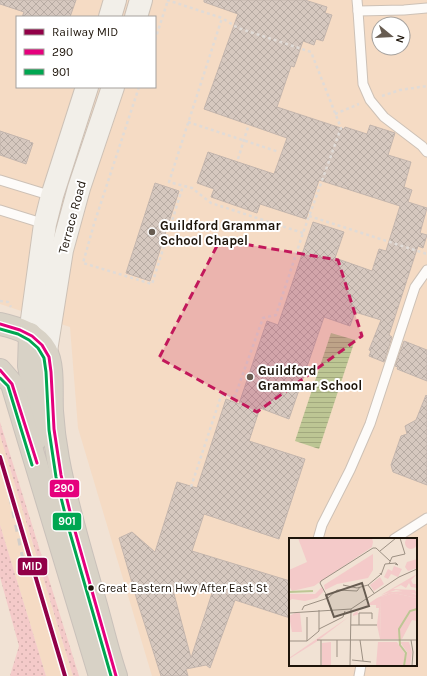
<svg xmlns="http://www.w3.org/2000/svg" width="427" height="676" font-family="Karla,sans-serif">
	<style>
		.built { fill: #f5dbc4; fill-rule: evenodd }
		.grass { fill: url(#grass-dots) }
		.water { fill: url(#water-rules) }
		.building { fill: url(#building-cross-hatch); stroke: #c3b5ad; fill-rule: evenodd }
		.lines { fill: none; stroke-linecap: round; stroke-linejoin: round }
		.lane-casing { stroke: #cdc1b6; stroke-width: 11 }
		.secondary-casing { stroke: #cdc1b6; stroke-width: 24 }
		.highway-casing { stroke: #c9c1ba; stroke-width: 24 }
		.path { stroke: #e0dbd7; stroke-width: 2.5; stroke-dasharray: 3 3; stroke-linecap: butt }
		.lane { stroke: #fdfbf9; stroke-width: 9 }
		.secondary { stroke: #f2efe9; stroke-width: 22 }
		.highway { stroke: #d8d2c6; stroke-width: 22 }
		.rail { stroke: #d2ceca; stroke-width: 3; stroke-dasharray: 7 7; stroke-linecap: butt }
		.bus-1-casing { stroke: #fff; stroke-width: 6 }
		.bus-2-casing { stroke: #fff; stroke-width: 6 }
		.bus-1 { stroke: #e5007d; stroke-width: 3 }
		.bus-2 { stroke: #00a651; stroke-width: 3 }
		.rail-1-casing { stroke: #fff; stroke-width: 7 }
		.rail-1 { stroke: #910048; stroke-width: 4 }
		.marked { fill: #c2185b; fill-opacity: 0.2; stroke: #c2185b; stroke-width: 3; stroke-dasharray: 8 5; stroke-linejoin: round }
		.poi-dot { fill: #675c51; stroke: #fff; stroke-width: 1.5 }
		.bus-dot { fill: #1d140a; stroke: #fff; stroke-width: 1.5 }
		.labels { text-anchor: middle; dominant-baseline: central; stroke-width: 4; stroke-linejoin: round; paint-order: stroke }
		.bus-label { font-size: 12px; fill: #1d140a; stroke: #fff; text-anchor: start }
		.street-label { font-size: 13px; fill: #1d140a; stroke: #fff }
		.poi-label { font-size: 13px; font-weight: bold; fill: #1d140a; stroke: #fff; text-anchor: start }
		.inset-river { fill: none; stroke: #bdc694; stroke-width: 2 }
		.inset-road { fill: none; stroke: #9c9083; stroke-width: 1 }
		.view { fill: #675c51; fill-opacity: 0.15; stroke: #675c51; stroke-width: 2 }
		.inset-edge { fill: none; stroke: #1d140a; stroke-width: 2 }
		.line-badge { stroke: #fff; stroke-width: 1.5 }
		.badge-label { font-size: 11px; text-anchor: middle; font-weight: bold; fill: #fff }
	</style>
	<defs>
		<pattern id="grass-dots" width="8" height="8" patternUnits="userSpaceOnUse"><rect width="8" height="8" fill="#f4cac9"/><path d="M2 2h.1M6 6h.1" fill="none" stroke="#d1adab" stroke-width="1.8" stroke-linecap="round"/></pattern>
		<pattern id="water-rules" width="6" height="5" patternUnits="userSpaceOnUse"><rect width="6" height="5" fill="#bdc694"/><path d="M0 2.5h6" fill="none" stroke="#a2a97e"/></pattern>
		<pattern id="building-cross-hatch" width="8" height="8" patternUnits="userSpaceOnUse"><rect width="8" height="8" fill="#d6c8bf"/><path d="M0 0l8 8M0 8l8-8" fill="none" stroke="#b7aba3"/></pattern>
	</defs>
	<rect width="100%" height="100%" fill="#f1e2d4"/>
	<g class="built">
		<path d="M0,0H427V676H152L78,428L70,327L0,304ZM17,17H155V87H17ZM379,24H403V48H379ZM290,539H416V665H290Z"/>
		<path d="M0,435L60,634L73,676H46L0,525Z"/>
	</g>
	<g class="grass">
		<path d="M0,422L79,676H73L0,435Z"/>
		<path d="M0,525L46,676H10L19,646L0,577Z"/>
	</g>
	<path class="water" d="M331,333L355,340L319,449L295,441Z"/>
	<g class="building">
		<path d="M0,0H76L70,17H22L24,12L0,4Z"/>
		<path d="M204,0H305L327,7L325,13L332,15L323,41L316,39L314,45L303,41L294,67L291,66L277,107L344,129L345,127L367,134L370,125L395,133L388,155L411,162L404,187L412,190L408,202L427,208L420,233L427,235L423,248L418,246L389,335L392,337L384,362L369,356L371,351L369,350L381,320L355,312L350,326L324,317L289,419L260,408L249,441L305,459L279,539L204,514L192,551L290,581V618L235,600L210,668L206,665L186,669L188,676H161L137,600L119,538L132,532L155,552L177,482L197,488L226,399L239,404L267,321L278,325L313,222L344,232L335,258L372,271L379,249L386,251L400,206L319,180L306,219L260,204L257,213L211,197L214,189L197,183L208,152L274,174L287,138L204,109L238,14L204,2ZM187,585L212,593L191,658L173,590Z"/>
		<path d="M0,131L30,141L29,142L33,143L26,164L0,155Z"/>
		<path d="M155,183L179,191L150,281L126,273Z"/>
		<path d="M404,341L427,350V381L397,369L398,367L395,366Z"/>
		<path d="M426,395L427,396V485L393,472L391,465L401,436L407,434L405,426L416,420Z"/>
	</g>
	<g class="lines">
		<g class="lane-casing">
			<g id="lane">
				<path d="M357,0L358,11L404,10L427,8"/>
				<path d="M358,11L363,84L370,100L384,117L422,146L427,152"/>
				<path d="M0,180L52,196"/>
				<path d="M0,210L45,224"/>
				<path d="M318,539L322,525L350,470L370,424L415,287L427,270"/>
				<path d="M394,539L427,518"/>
				<path d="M359,676L361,665"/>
			</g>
		</g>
		<g class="secondary-casing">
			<g id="secondary">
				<path d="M110,17L115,0"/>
				<path d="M136,17L141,0"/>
				<path d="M30,334L45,224L52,196L87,87"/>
				<path d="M46,351L62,250L79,188L113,87"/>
			</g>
		</g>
		<g class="highway-casing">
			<g id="highway">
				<path d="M0,324C18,328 36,334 46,351C54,365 51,394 52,411C53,427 55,443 58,459C66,503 79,546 91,588C100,617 106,647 116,676"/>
				<path d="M30,334L29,366L40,425L36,439"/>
				<path d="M0,370L12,384L100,676"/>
			</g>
		</g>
		<g class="path">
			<path d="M167,0L222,18L169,182L192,188L211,203L303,233"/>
			<path d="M155,40L168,0"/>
			<path d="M139,87L94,224L83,263L152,284L183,186"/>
			<path d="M382,96L400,90L427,86"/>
			<path d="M335,114L359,104"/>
			<path d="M188,122L279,152"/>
			<path d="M238,159L248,127"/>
			<path d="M309,216L427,254"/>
			<path d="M0,301L8,302L11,307"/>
			<path d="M191,487L221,396H235L263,318L276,315L303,233L341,128L311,52L238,28L222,18"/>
		</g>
		<use href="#lane" class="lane"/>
		<use href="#secondary" class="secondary"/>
		<use href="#highway" class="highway"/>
		<path class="rail" d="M4,470L26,574"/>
		<g class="bus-1-casing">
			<g id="bus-1">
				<path d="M0,324L20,330L32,336L42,345L49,357L51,372L54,429L61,475L73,524L116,676"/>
				<path d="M0,370L12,384L37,463"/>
			</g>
		</g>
		<g class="bus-2-casing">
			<g id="bus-2">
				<path d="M0,329L18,334L29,340L38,348L44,358L46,372L49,430L56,477L68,526L111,676"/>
				<path d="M0,378L8,386L32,465"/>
			</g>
		</g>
		<use href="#bus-1" class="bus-1"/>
		<use href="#bus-2" class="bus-2"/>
		<g class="rail-1-casing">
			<path id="rail-1" d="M0,457L65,676"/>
		</g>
		<use href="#rail-1" class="rail-1"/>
	</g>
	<path class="marked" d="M220,240L338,260L362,336L257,412L159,358Z"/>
	<g class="poi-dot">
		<circle cx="152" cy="232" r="4"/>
		<circle cx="250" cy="377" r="4"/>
	</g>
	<circle class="bus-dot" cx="91" cy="588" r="3.5"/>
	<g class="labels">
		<g class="bus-label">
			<text x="98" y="588">Great Eastern Hwy After East St</text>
		</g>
		<g class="street-label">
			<text transform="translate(72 217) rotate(-75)">Terrace Road</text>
		</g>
		<g class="poi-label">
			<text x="160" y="225">Guildford Grammar<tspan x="160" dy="15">School Chapel</tspan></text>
			<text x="258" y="370">Guildford<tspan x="258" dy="15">Grammar School</tspan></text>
		</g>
	</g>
	<g transform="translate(289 538)">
		<rect width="128" height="128" fill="#f1e2d4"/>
		<path d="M128,36L122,42L124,46H128V50L122,49L120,45L117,50L112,47L104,51L126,52L128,56L107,52L92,57ZM116,53L128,57V60L105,55L92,59L91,101L88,87L90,70H87V67H78L68,74L70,76L64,78V83V76L88,60L101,54ZM61,78L27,104L0,121V120ZM89,104H108L116,116L114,128H87Z" fill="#f4cac9"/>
		<path d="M84,16V32L79,40L48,46L36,52L35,47ZM33,49L35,53L28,60L16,63L3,61L0,63V56H26Z" fill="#f4cac9"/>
		<path d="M9,0H83L84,4L83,9L25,48L3,53L0,48V32L18,24ZM128,21V30L119,33L116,29L118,24ZM105,55L128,60V83L123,82L113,101H91L92,59ZM6,75H11L13,94H3L0,78ZM42,104V128H33V105ZM111,104H120L123,114L121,128H116L118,114Z" fill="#f4cac9"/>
		<path d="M116 5a6 6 0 1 1 12 0a6 6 0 1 1-12 0ZM105,28L113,31L111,35L118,32L111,35L109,39L102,36L99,41L95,39L99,31L103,33ZM91,39L95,46L85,53L81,47Z" fill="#f4cac9"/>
		<path class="inset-river" d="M0,54L24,53M115,128L117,115L111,107L110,91L121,73L128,71"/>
		<path class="inset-road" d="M91,13L107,0M100,26L103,19L116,16L111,0M91,35L92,37L96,26L107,25L109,27L106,26M54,47L68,50L79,47L85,55M79,47L91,37M39,60L48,52L68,53L71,49M13,72L15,68L39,60L31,45L32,43L84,10H87L101,23M0,75L62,71M62,87H88M70,87V75H83V81M30,91L54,79L56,73M28,102H62M32,102V128M48,102V119M62,102H128M71,102L74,123M122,102L124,114L123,128M0,103H18M18,103L30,93V72M18,103V79M63,122L82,124M61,128L62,71L110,39L128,31"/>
		<path class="view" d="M73,45L80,68L45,79L37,57Z"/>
		<rect width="128" height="128" class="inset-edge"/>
	</g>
	<g class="line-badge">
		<rect x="49" y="479" width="31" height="19" rx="4" fill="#e5007d"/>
		<rect x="52" y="512" width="30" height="19" rx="4" fill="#00a651"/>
		<rect x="17" y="557" width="31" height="19" rx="4" fill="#910048"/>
	</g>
	<g class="badge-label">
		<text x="64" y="492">290</text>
		<text x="67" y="525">901</text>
		<text x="32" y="570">MID</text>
	</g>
	<rect x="16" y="16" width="140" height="72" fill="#ffffff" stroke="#a5a19d"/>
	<rect x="24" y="29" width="20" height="6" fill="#910048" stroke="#a5a19d"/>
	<text x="52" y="36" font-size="12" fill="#1d140a">Railway MID</text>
	<rect x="24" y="49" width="20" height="6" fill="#e5007d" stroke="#a5a19d"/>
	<text x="52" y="56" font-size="12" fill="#1d140a">290</text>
	<rect x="24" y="69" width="20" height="6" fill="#00a651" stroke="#a5a19d"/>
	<text x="52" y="76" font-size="12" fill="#1d140a">901</text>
	<g transform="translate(391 36) rotate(108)"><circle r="19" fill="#ffffff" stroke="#a5a19d"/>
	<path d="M0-3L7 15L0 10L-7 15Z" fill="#675c51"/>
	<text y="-6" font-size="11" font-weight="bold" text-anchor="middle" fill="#1d140a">N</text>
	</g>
</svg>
